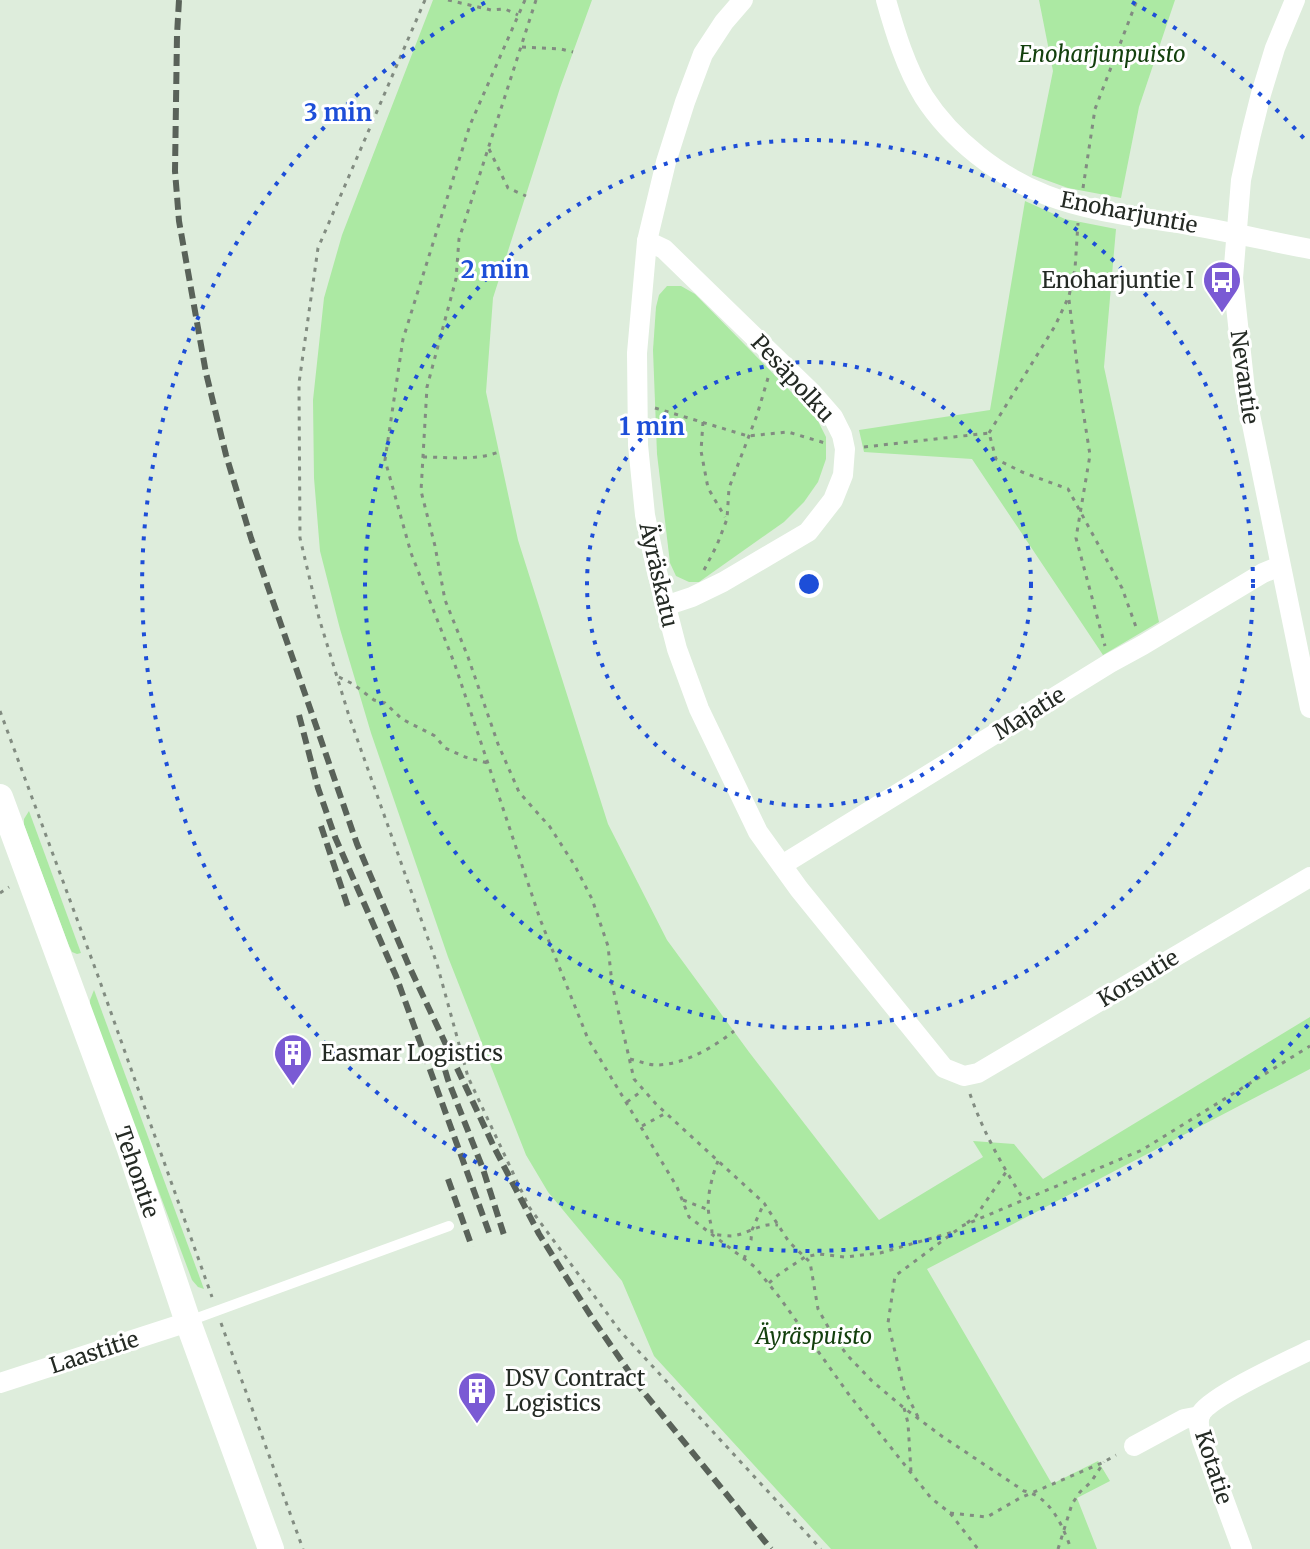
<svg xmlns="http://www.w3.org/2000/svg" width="1310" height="1549" font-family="Merriweather,serif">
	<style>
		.green { fill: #ace9a3 }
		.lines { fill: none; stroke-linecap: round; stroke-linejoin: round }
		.path { stroke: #828c81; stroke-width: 3; stroke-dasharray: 4 6; stroke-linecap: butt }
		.lane { stroke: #fff; stroke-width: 10 }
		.street { stroke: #fff; stroke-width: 20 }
		.secondary { stroke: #fff; stroke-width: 26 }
		.rail { stroke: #596259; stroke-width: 6; stroke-dasharray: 12 6; stroke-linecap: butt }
		.ring { fill: none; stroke: #1d4ed8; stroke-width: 4; stroke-dasharray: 4 8 }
		.labels { text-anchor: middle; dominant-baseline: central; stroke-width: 6; stroke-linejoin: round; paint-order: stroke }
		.park-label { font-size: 22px; font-style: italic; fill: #13400d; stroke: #fff }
		.street-label { font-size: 22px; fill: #242a24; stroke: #fff }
		.poi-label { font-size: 22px; fill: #242a24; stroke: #fff; text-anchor: start }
		.centre { fill: #1d4ed8; stroke: #fff; stroke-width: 4 }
		.ring-label { font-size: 24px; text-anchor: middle; font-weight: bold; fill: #1d4ed8; stroke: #fff; stroke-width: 6; stroke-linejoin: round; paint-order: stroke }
	</style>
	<rect width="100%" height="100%" fill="#deeddc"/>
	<g class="green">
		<path d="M433,0H592L560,88L493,298L486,392L518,540L608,824L667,940L749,1052L879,1220L983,1157L973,1141L1014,1144L1043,1179L1310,1017V1069L927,1269L1052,1484L1098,1461L1110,1481L1077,1498L1097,1549H831L654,1356L622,1281L548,1192L526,1155L448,957L371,733L340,629L320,551L314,478L313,400L324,298L342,235Z"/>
		<path d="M1039,0H1175L1139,107L1121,198L1068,188L1032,175L1053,71Z"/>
		<path d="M1025,201L1065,219L1116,229L1104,367L1159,622L1103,655L972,459L864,452L859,430L990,410Z"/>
		<path d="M667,286H681L695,294L805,406L818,421L826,437V459L818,482L804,502L784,522L699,582H689L676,576L670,563L657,454L653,350L656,307L659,295Z"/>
		<path d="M29,811L81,953L77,954L72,952L69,946L24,825V819Z"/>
		<path d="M94,990L204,1289L198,1287L192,1280L90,1008V1000Z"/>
	</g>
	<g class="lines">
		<g class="path">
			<path d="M425,0L318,248L299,383L300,538L319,618L349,716L437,964L468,1077L529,1207L620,1331L821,1549"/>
			<path d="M448,0L491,10L505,9L518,15"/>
			<path d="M525,0L470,125L403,339L385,460L411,553L455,665L540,919L588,1039L677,1187L689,1217L755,1267L780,1298L850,1396L931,1498L950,1513L978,1549"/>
			<path d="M536,0L459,239L456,279L427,387L421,491L435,546L445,600L468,657L498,744L519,792L550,827L575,866L592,899L608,946L612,984L634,1079L656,1104L764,1203L789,1242L810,1262L818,1309L831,1332L847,1355L872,1381L904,1408L943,1437L1024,1491C1050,1496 1063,1526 1071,1549"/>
			<path d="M522,47L561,49L573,52"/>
			<path d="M489,149L508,188L526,196"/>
			<path d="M1083,188L1095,109L1137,0"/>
			<path d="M1069,300L1082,404L1090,455L1076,538L1105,646"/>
			<path d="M655,408L748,436L788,432L825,443"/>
			<path d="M703,422L701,451L708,488L725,517"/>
			<path d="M989,433L1055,326L1069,296L1075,269L1078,223"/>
			<path d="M864,447L989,433L996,459L1022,472L1068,489L1122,588L1136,627"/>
			<path d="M423,457C449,457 474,461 499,452"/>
			<path d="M704,570L717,545L727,519L729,488L757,415L768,378"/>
			<path d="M339,677L353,684L374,700L385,703L402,719L435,736L445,748L465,757L488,763"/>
			<path d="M0,711L98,976L212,1297"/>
			<path d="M0,893L9,887"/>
			<path d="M630,1059C639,1061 648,1065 656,1065C683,1065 713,1048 734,1031"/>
			<path d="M970,1094C983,1132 1003,1167 1024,1200"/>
			<path d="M627,1102L643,1090"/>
			<path d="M642,1126L666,1113"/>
			<path d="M718,1161C712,1176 706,1199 709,1215C710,1222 712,1226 712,1234C718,1235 726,1236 732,1236C749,1234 761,1222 778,1225"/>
			<path d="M683,1200L709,1210"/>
			<path d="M967,1223L976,1216L1006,1172"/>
			<path d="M962,1226L1142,1150L1310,1046"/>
			<path d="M744,1259L751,1240L752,1230L764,1203"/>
			<path d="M769,1283L778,1275L805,1257L819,1254L845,1257L880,1253L953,1232"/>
			<path d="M221,1323L303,1549"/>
			<path d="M904,1408L908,1423L911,1472"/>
			<path d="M918,1417L904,1389L888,1323L895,1276L961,1227"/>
			<path d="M950,1513L987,1517L1020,1498L1104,1462L1116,1455"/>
			<path d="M1058,1549L1072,1504L1080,1492L1091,1482L1104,1462"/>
		</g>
		<path class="lane" d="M189,1321L449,1226"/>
		<g class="street">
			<path d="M743,0L724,22L703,54L685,102L666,162L647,241L637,353L638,445L645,515L656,568L677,649L699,709L758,832L799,889L944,1068L964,1076L978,1073L1310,877"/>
			<path d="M886,0C895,32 906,68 924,97C951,139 999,177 1046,195C1090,212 1138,217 1184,224C1226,231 1268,241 1310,249"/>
			<path d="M1295,0L1275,48L1261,94L1251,134L1241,180L1233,278L1245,390L1310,708"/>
			<path d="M647,241L664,249L813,394L833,417L842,435L845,449L843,475L833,500L808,532L723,582L692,597L665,606"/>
			<path d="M782,865L1110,663L1143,645L1263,573L1280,566"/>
			<path d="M0,1383L188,1322"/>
			<path d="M1134,1446L1184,1419L1200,1416"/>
			<path d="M1242,1549L1202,1440C1200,1432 1197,1423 1200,1415C1208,1397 1289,1361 1310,1350"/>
		</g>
		<path class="secondary" d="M0,797L130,1149L188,1322L271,1549"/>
		<g class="rail">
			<path d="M179,0L177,35L175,171L179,221L206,373L226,455L251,538L357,844L409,966L495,1149L539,1234L594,1321L641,1389L771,1549"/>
			<path d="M299,715L318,788L335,837L396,976L491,1238"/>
			<path d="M321,826L349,910"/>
			<path d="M440,1053L448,1080L483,1169L504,1235"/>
			<path d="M448,1179L472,1247"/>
		</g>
	</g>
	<g class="ring">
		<circle cx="809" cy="584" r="222"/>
		<circle cx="809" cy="584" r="444"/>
		<path d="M1308 1025A666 666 0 1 1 486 2M1132 2A666 666 0 0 1 1308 143"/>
	</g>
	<defs>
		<g id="bus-pin" transform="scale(2)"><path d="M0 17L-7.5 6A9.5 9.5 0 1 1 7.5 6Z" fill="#7a5ad4" stroke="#fff"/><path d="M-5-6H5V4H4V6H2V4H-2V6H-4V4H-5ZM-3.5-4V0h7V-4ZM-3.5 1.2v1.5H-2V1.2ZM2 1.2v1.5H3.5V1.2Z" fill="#fff"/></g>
		<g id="building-pin" transform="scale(2)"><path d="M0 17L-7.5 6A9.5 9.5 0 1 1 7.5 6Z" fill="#7a5ad4" stroke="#fff"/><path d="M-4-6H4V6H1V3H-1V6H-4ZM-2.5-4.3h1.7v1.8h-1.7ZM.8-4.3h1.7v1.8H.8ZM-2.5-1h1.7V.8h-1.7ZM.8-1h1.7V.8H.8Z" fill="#fff"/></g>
	</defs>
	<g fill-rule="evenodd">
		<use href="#bus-pin" x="1222" y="280"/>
		<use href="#building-pin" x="293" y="1053"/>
		<use href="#building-pin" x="477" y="1391"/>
	</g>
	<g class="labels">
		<g class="park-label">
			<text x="1102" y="54">Enoharjunpuisto</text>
			<text x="814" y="1336">Äyräspuisto</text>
		</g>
		<g class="street-label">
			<text transform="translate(1129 212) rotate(11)">Enoharjuntie</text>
			<text transform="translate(1245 377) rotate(82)">Nevantie</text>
			<text transform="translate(793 378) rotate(47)">Pesäpolku</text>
			<text transform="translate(659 575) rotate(77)">Äyräskatu</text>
			<text transform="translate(1029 713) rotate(-32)">Majatie</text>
			<text transform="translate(1138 978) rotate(-31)">Korsutie</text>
			<text transform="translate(137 1172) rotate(71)">Tehontie</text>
			<text transform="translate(94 1352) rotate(-18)">Laastitie</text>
			<text transform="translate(1214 1467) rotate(72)">Kotatie</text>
		</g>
		<g class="poi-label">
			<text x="1194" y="280" text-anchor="end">Enoharjuntie I</text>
			<text x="321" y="1053">Easmar Logistics</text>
			<text x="505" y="1378">DSV Contract<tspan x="505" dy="25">Logistics</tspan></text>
		</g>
	</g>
	<circle cx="809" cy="584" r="12" class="centre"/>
	<g class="ring-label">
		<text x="338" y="121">3 min</text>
		<text x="495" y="278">2 min</text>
		<text x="652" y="435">1 min</text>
	</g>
</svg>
